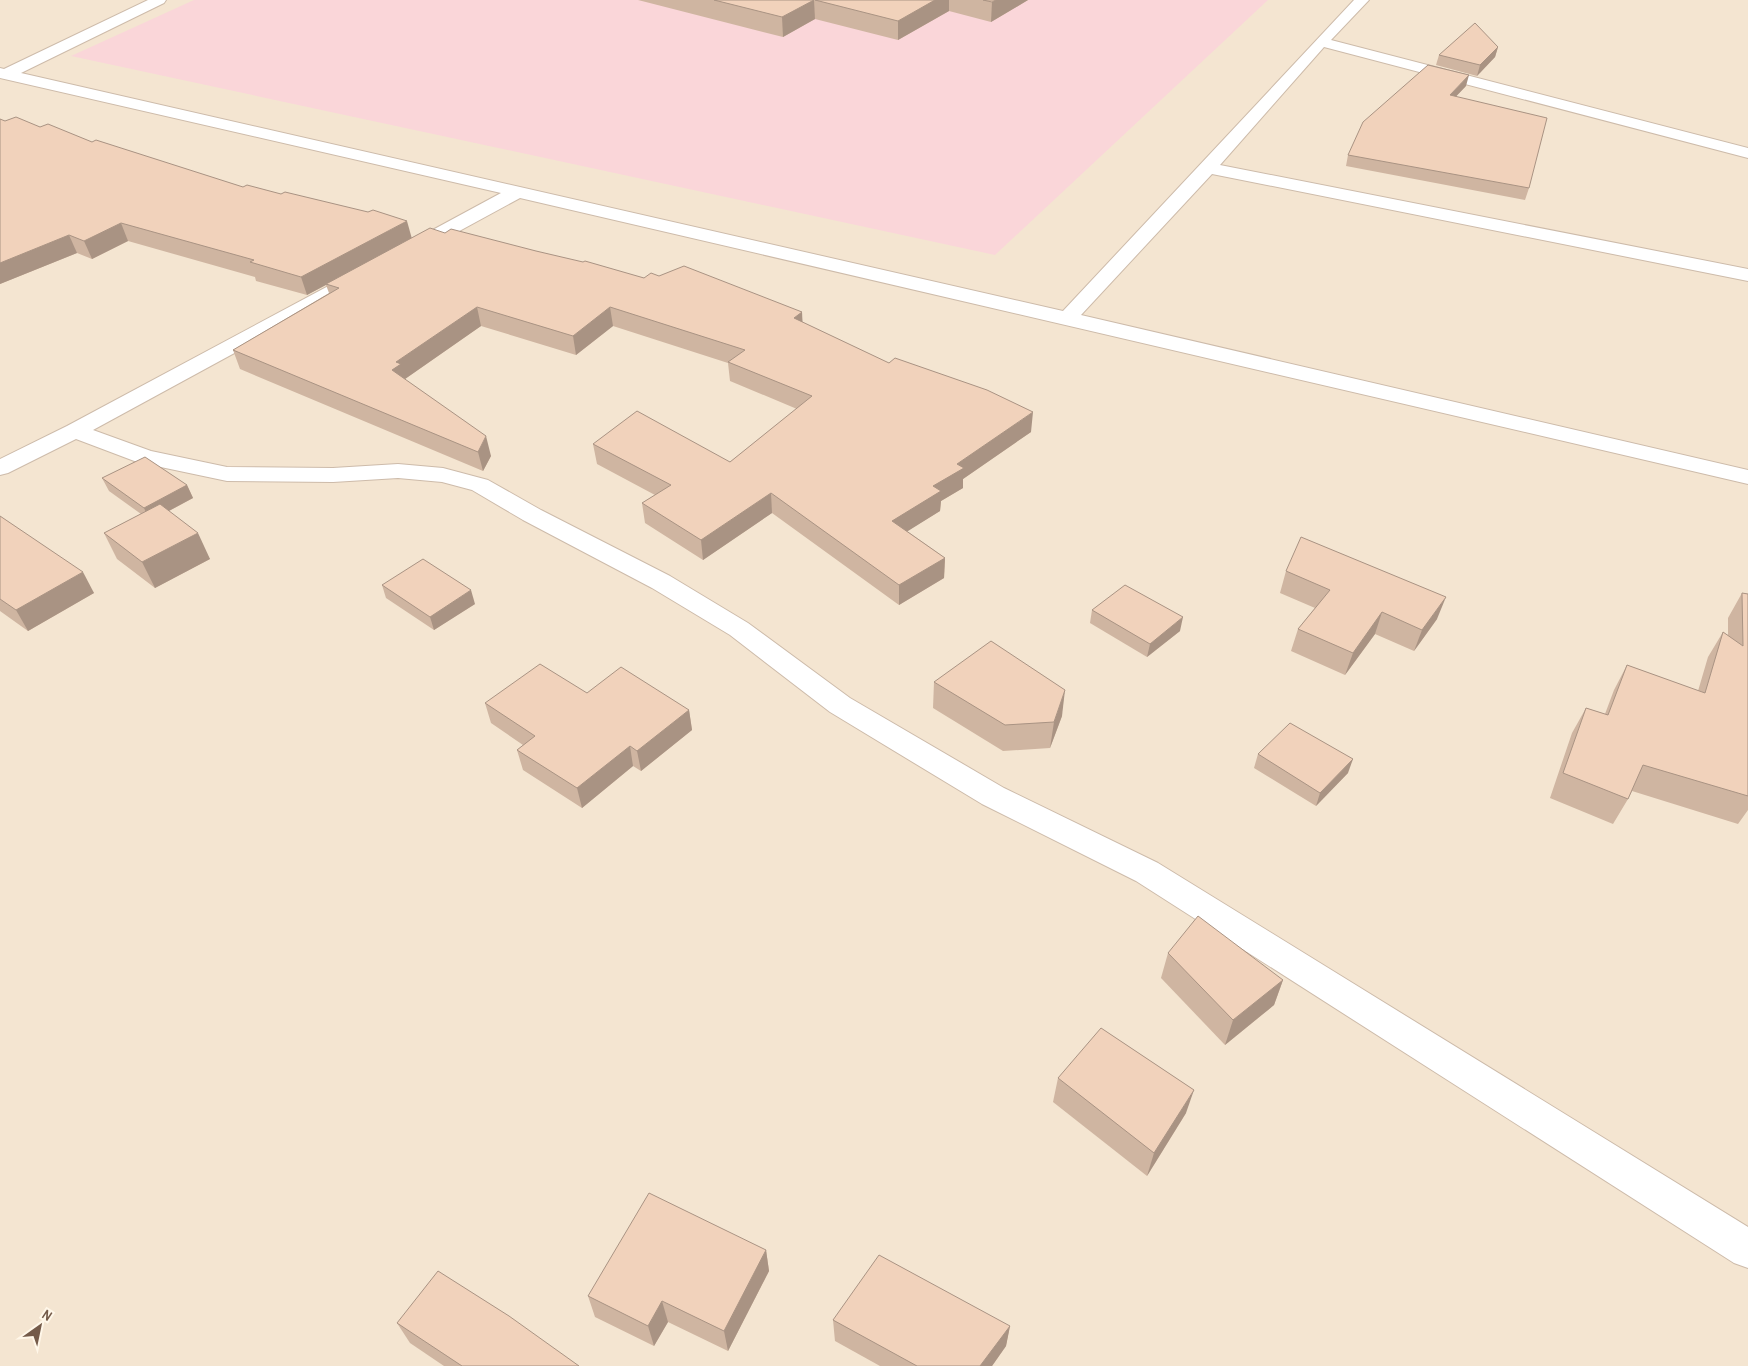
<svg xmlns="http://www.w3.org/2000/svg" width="1748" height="1366" font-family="'Archivo Narrow',sans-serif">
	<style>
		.residential { fill: #f4e5d1 }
		.medical { fill: #fad6d9 }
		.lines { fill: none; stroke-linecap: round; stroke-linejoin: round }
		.minor-casing { stroke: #cdbbaa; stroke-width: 2 }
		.minor { fill: #fff; fill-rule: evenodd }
		.wall { fill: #cfb5a1 }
		.shaded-wall { fill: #a99383 }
		.building { fill: #f1d2bb; stroke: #a99383 }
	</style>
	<rect width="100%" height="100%" fill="#fcf3e3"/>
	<rect class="residential" x="0" y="0" width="1748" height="1366"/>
	<path class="medical" d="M194,0H1268L995,255L71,56Z"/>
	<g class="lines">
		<g class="minor-casing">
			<g id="minor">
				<path d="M148,0H166L164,3L21,73L1063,311L1354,0H1369L1331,40L1748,148V158L1324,47L1220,165L1748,269V281L1212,174L1081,315L1748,470V484L520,198L417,254L410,256L403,254L401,250L403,246L501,193L0,78V68L4,69Z"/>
				<path d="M356,273L363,275L366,279L363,283L93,430L151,451L227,467L333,468L398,464L443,468L488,480L541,510L670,576L748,623L850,698L1004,788L1158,863L1748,1227V1268L1734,1263L1136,881L982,804L830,712L730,635L652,588L523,520L472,490L442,482L398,478L333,482L227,481L137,462L76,439L8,473L0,475V459L67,426L349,275Z"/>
			</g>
		</g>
		<use href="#minor" class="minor"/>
	</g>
	<g class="wall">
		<path d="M638,0H1028L991,22L949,11L898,40L815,19L783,37Z"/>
		<path d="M1498,47L1495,57L1477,76L1436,65L1439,55Z"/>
		<path d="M1466,86L1456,96L1529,188L1525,200L1346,166L1348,155Z"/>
		<path d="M0,119L5,121L40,127L412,238L445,233L644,278L802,312V322L1031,432L963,479V488L941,501L940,511L907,531L945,558L944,578L899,605L772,513L703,560L645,523L642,503L655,495L597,464L593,444L730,462L797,409L730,381L728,363L613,326L576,355L481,326L405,379L491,456L483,471L240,369L233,350L329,293L326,285L307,295L256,281L255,277L128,241L92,259L77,253L0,284Z"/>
		<path d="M102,478L187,485L193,498L169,511L210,559L155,588L117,559L104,533L141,514L109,491Z"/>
		<path d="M0,516L94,593L28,631L0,611Z"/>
		<path d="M1286,571L1437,619L1414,651L1375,634L1345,675L1291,651L1298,629L1315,608L1280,593Z"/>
		<path d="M382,585L475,604L434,630L386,598Z"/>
		<path d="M1742,593L1748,594V810L1738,824L1632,791L1628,799L1613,824L1550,798L1572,733L1586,708L1605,714L1614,690L1627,665L1698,691L1708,657L1723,632L1728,635V618Z"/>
		<path d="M1092,610L1180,631L1147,657L1090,623Z"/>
		<path d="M934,682L1062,716L1050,748L1003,751L933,708Z"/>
		<path d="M587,693L689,710L692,730L641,771L633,766L582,808L523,770L517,750L523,745L491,723L485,703Z"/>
		<path d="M1258,754L1348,773L1316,806L1254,768Z"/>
		<path d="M1168,953L1283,980L1274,1005L1225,1045L1161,978Z"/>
		<path d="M1058,1078L1186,1113L1147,1176L1053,1102Z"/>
		<path d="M766,1250L769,1271L728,1351L668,1322L654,1346L595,1317L588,1296Z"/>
		<path d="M833,1320L1010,1326L1006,1346L992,1366H880L835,1341Z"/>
		<path d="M397,1323L579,1366H444L410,1343Z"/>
	</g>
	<g class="shaded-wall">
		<path d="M814,0L815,19L783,37L782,17Z"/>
		<path d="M935,0H949V11L898,40V21Z"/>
		<path d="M996,0H1028L991,22L992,2Z"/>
		<path d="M1498,47L1495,57L1477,76L1480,65Z"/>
		<path d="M1469,75L1466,86L1447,106L1450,95Z"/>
		<path d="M407,221L412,239L307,295L301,277Z"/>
		<path d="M121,223L128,241L92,259L84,241Z"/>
		<path d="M69,235L77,253L0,284V263Z"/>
		<path d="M477,307L481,326L405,379L406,383L392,370L396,362Z"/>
		<path d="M610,307L613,326L576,355L573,336Z"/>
		<path d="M802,312L803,331L794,318Z"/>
		<path d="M1033,412L1031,432L963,479V488L941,501L940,511L892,541V521L933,486L957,464Z"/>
		<path d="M486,436L491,456L483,471L478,452Z"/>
		<path d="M187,485L193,498L150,521L144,508Z"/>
		<path d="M771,493L772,513L703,560L701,540Z"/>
		<path d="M198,533L210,559L155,588L142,562Z"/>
		<path d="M945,558L944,578L899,605V585Z"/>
		<path d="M83,572L94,593L28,631L16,610Z"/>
		<path d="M471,590L475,604L434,630L430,617Z"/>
		<path d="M1446,597L1437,619L1414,651L1422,630Z"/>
		<path d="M1382,612L1375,634L1345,675L1353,653Z"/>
		<path d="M1183,617L1180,631L1147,657L1150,644Z"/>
		<path d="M1065,690L1062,716L1050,748L1054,722Z"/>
		<path d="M689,710L692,730L641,771L637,751Z"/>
		<path d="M630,746L633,766L582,808L577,788Z"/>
		<path d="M1353,759L1348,773L1316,806L1320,793Z"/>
		<path d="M1283,980L1274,1005L1225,1045L1233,1020Z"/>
		<path d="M1194,1090L1186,1113L1147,1176L1154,1153Z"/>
		<path d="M766,1250L769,1271L728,1351L724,1331Z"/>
		<path d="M662,1301L668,1322L654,1346L648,1326Z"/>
		<path d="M1010,1326L1006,1346L992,1366H980Z"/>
	</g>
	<g class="building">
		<path d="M714,0H814L782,17Z"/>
		<path d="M815,0H935L898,21Z"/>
		<path d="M983,0H996L992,2Z"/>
		<path d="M1475,23L1498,47L1480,65L1439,55Z"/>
		<path d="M1428,65L1469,75L1450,95L1547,118L1529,188L1348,155L1363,122Z"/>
		<path d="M16,117L40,127L48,124L92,142L96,140L243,187L247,185L281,194L285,192L368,212L373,210L407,221L301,277L250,262L254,260L121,223L84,241L69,235L0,263V119L5,121Z"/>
		<path d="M430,228L445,233L451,229L536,251L583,262L585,261L644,278L651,273L659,276L684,266L802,312L794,318L889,363L895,358L987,390L1033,412L957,464L964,468L933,486L941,491L892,521L945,558L899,585L771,493L701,540L642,503L671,485L593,444L637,411L730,462L812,396L728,362L745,350L610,307L573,336L477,307L396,362L401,364L392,370L486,436L478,452L233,350L339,288L326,284Z"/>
		<path d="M145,457L187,485L144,508L102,478Z"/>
		<path d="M160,504L198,533L142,562L104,533Z"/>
		<path d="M0,516L83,572L16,610L0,599Z"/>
		<path d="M1301,537L1446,597L1422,630L1382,612L1353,653L1298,629L1330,590L1286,571Z"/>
		<path d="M423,559L471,590L430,617L382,585Z"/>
		<path d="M1125,585L1183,617L1150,644L1092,610Z"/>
		<path d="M1742,593L1748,594V796L1643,765L1628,799L1563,773L1586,708L1608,715L1627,665L1705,693L1723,632L1743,646Z"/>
		<path d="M991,641L1065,690L1054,722L1005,725L934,682Z"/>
		<path d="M540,664L587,693L621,667L689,710L637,751L630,746L577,788L517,750L535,736L485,703Z"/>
		<path d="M1290,723L1353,759L1320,793L1258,754Z"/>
		<path d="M1198,916L1283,980L1233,1020L1168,953Z"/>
		<path d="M1101,1028L1194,1090L1154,1153L1058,1078Z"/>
		<path d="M649,1193L766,1250L724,1331L662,1301L648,1326L588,1296Z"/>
		<path d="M879,1255L1010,1326L980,1366H917L833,1320Z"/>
		<path d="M438,1271L509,1316L579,1366H462L397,1323Z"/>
	</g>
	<g transform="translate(40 1326) rotate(33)" stroke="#fff7e9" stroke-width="4" paint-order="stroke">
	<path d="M0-4L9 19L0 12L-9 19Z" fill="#745a49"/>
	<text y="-8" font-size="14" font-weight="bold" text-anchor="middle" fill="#745a49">N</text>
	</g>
</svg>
